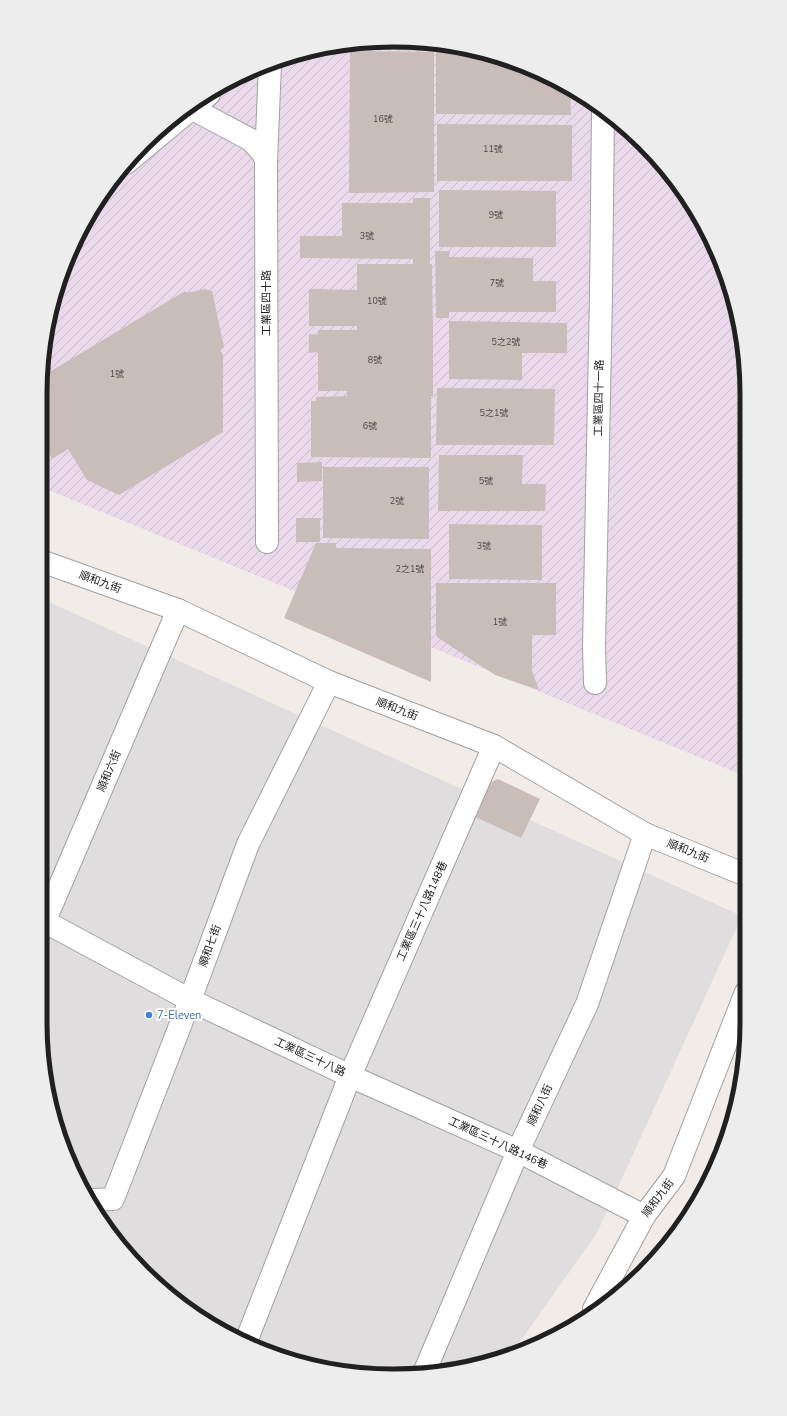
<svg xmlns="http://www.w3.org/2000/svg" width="787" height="1416" font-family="'Nunito Sans','Noto Sans TC',sans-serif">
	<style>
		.residential { fill: #dfddde }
		.industrial { fill: url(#industrial-furrows) }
		.building { fill: #c9bdba }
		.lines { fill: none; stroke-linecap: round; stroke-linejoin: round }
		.minor-casing { stroke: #a1a1a1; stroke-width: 24 }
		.minor { stroke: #fff; stroke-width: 22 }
		.shop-dot { fill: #3f7fe0; stroke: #fff; stroke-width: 1.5 }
		.labels { text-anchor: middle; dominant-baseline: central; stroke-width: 4; stroke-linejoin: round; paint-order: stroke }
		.number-label { font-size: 9px; fill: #4a4746 }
		.street-label { font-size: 11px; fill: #202020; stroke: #fff }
		.shop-label { font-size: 11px; fill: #366cbe; stroke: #fff; text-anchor: start }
		.rim { fill: none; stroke: #202020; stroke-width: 5 }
	</style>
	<defs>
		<pattern id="industrial-furrows" width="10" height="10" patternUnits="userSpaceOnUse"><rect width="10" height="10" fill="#ead9ea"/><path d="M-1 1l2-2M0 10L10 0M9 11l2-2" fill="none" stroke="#c8bac8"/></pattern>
	</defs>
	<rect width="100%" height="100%" fill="#f1ece7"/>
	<path class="residential" d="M40,598L742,916L597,1233L512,1353L417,1375L302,1364L197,1317L113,1238L59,1136L40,1022Z"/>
	<path class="industrial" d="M370,41L439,43L507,59L570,87L643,143L688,197L728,280L744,348L745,776L41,487V371L52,302L87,217L128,161L178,113L237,77L302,52Z"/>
	<g class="building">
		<path d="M372,41L424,43V51L362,49V42Z"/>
		<path d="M436,43L507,59L570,87L571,115L436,114Z"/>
		<path d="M350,51L434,52V192L349,193Z"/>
		<path d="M437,124L572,125V181H437Z"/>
		<path d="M439,190L556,191V247H439Z"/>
		<path d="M413,198H430V264H432L433,331V396H431V458L311,457V401H316V397L347,396V391H318V352L309,353V334L318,335V330H357V326H309V289L357,290V264H413V259L300,258V236H342V203H413Z"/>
		<path d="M435,251H450L449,257L533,258V281H556V312H449V318H436Z"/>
		<path d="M205,289L212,291L224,347L220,350L223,355V432L119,495L87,480L68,449L52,459L41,439V377L185,291L186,293Z"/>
		<path d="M449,321L567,323V353H522V380L449,379Z"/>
		<path d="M437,388L555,389L554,445H436Z"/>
		<path d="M439,455H523L522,484H546L545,511H438Z"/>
		<path d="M322,462V481L297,482V463Z"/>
		<path d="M323,467H429V539L323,538Z"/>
		<rect x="296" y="518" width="24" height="24"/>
		<path d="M449,524L542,525V580L449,579Z"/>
		<path d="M316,543H336V548L431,549V682L284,618Z"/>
		<path d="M436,583H556V635H532V671L539,690L495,675L437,637L436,633Z"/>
		<path d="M498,779L540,799L521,838L469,814L483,786Z"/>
	</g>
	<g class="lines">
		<g class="minor-casing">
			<g id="minor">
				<path d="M191,108L251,140L263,153L266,161"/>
				<path d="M126,163L209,94"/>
				<path d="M267,542L266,161L270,64"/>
				<path d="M41,561L178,610L329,682L494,746L645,834L746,875"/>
				<path d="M595,683L594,647L601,295L603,112"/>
				<path d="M40,919L190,1000L350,1076L518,1151L644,1216"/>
				<path d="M40,932L178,610"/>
				<path d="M93,1200L113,1199L190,1000L248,844L329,682"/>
				<path d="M594,1309L644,1216L674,1176L746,992"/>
				<path d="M247,1339L350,1076L494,746"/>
				<path d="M424,1373L518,1151L587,1004L645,834"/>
			</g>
		</g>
		<use href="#minor" class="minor"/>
	</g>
	<circle class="shop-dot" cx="149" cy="1015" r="4"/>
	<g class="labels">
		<g class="number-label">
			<text x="383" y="119">16號</text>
			<text x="493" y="149">11號</text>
			<text x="496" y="215">9號</text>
			<text x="367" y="236">3號</text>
			<text x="497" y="283">7號</text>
			<text x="377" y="301">10號</text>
			<text x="506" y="342">5之2號</text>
			<text x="375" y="360">8號</text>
			<text x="117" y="374">1號</text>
			<text x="494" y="413">5之1號</text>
			<text x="370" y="426">6號</text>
			<text x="486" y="481">5號</text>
			<text x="397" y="501">2號</text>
			<text x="484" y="546">3號</text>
			<text x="410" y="569">2之1號</text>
			<text x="500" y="622">1號</text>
		</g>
		<g class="street-label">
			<text transform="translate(266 303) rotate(-90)">工業區四十路</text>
			<text transform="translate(599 398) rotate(-89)">工業區四十一路</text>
			<text transform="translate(100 582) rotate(20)">順和九街</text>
			<text transform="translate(397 709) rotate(21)">順和九街</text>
			<text transform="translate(109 771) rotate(-67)">順和六街</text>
			<text transform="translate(688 851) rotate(22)">順和九街</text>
			<text transform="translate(422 911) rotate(-66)">工業區三十八路148巷</text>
			<text transform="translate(210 946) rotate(-70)">順和七街</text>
			<text transform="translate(310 1057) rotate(25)">工業區三十八路</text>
			<text transform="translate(540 1105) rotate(-65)">順和八街</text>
			<text transform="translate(498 1143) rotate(25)">工業區三十八路146巷</text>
			<text transform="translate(658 1198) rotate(-53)">順和九街</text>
		</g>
		<g class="shop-label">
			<text x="157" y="1015">7-Eleven</text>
		</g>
	</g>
	<path d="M0 0H787V1416H0ZM393 47H394A346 346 0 0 1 740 393V1023A346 346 0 0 1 394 1369H393A346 346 0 0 1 47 1023V393A346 346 0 0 1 393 47Z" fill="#ededed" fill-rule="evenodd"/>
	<path class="rim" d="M393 47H394A346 346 0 0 1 740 393V1023A346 346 0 0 1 394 1369H393A346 346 0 0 1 47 1023V393A346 346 0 0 1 393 47Z"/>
</svg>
